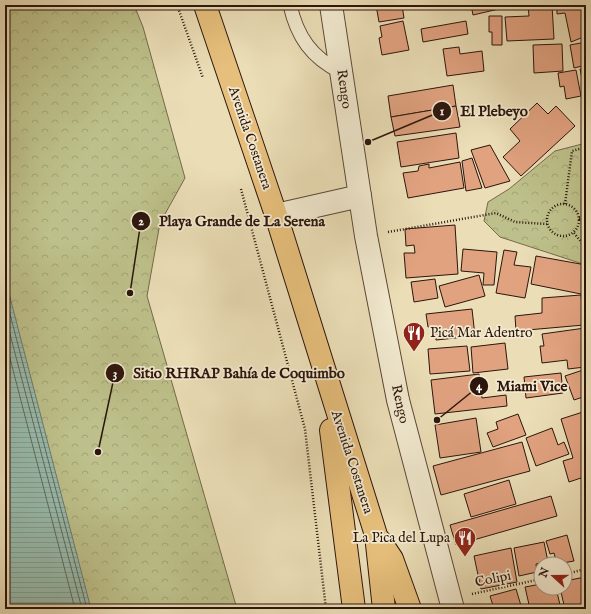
<svg xmlns="http://www.w3.org/2000/svg" width="591" height="614" font-family="'IM FELL English',serif">
	<style>
		.park { fill: url(#park-crowns); stroke: #746a4b }
		.water { fill: url(#water-rules); stroke: #6d796d }
		.lines { fill: none; stroke-linecap: round; stroke-linejoin: round }
		.shore { stroke: #62685d; stroke-width: 1 }
		.building { fill: #e1a280; stroke: #2c150c }
		.service-casing { stroke: #5c4737; stroke-width: 15 }
		.minor-casing { stroke: #5c4737; stroke-width: 24 }
		.primary-casing { stroke: #2c150c; stroke-width: 24 }
		.path { stroke: #2c150c; stroke-width: 2.5; stroke-dasharray: 1 2; stroke-linecap: butt }
		.service { stroke: #f2ead0; stroke-width: 13 }
		.minor { stroke: #f2ead0; stroke-width: 22 }
		.primary { stroke: #e6bf7c; stroke-width: 22 }
		.labels { text-anchor: middle; dominant-baseline: central; stroke-width: 3.5; stroke-linejoin: round; paint-order: stroke }
		.street-label { font-size: 14px; fill: #2c150c; stroke: #f2ead0 }
		.poi-label { font-size: 14px; fill: #2c150c; stroke: #f2ead0; text-anchor: start }
		.leader { fill: none; stroke: #2c150c; stroke-width: 1.5 }
		.callout-dot { fill: #2c150c; stroke: #f2ead0; stroke-width: 1.5 }
		.mark-label { font-size: 12px; text-anchor: middle; font-weight: bold; fill: #fff }
		.callout-label { font-size: 15px; text-anchor: middle; font-weight: bold; fill: #2c150c; stroke: #f2ead0; stroke-width: 3.5; stroke-linejoin: round; paint-order: stroke }
	</style>
	<defs>
		<pattern id="park-crowns" width="20" height="18" patternUnits="userSpaceOnUse"><rect width="20" height="18" fill="#bdc08a"/><path d="M2 6a3 3 0 1 1 6 0M12 15a3 3 0 1 1 6 0" fill="none" stroke="#a3a476"/></pattern>
		<pattern id="water-rules" width="6" height="5" patternUnits="userSpaceOnUse"><rect width="6" height="5" fill="#98bcae"/><path d="M0 2.5h6" fill="none" stroke="#83a194"/></pattern>
	</defs>
	<rect width="100%" height="100%" fill="#ebdeb7"/>
	<filter id="stains"><feTurbulence type="fractalNoise" baseFrequency=".005" numOctaves="4"/><feColorMatrix values="0 0 0 0 .2 0 0 0 0 .09 0 0 0 0 .02 0 0 0 .5 -.17"/></filter>
	<radialGradient id="worn" r=".72"><stop offset=".6" stop-color="#630" stop-opacity="0"/><stop offset="1" stop-color="#630" stop-opacity=".3"/></radialGradient>
	<g class="park">
		<path d="M5,5H134L143,27L185,178L160,223L147,296L237,609H5Z"/>
		<path d="M586,143V265L500,237L484,221L488,202L509,189L555,151Z"/>
	</g>
	<path class="water" d="M5,278L91,609H5Z"/>
	<g class="lines">
		<g class="shore">
			<path d="M5,295L87,609"/>
			<path d="M5,315L82,609"/>
			<path d="M5,339L75,609"/>
		</g>
	</g>
	<g class="building">
		<path d="M376,5H402L404,18L379,22Z"/>
		<path d="M471,5H502L503,8L473,15Z"/>
		<path d="M528,5H552L554,39L507,41L505,17L529,16Z"/>
		<path d="M557,5H582L586,21V36L571,42L565,13L557,14Z"/>
		<path d="M489,16H502V45H492V32H489Z"/>
		<path d="M403,21L409,50L382,55L379,38L382,37L380,26Z"/>
		<path d="M466,21L468,34L423,42L421,29Z"/>
		<path d="M586,42V65L574,68L570,45Z"/>
		<path d="M562,44L563,71L534,73L533,45Z"/>
		<path d="M459,47L460,54L482,51L484,71L447,76L443,49Z"/>
		<path d="M586,68V98L580,69Z"/>
		<path d="M576,70L581,96L566,99L564,86L560,87L558,73Z"/>
		<path d="M453,85L456,106L391,117L388,96Z"/>
		<path d="M537,103L548,114L556,106L575,126L521,176L503,157L520,141L510,129Z"/>
		<path d="M456,106L460,127L395,136L391,117Z"/>
		<path d="M456,133L459,158L401,167L397,142Z"/>
		<path d="M490,145L510,181L485,188L471,150Z"/>
		<path d="M472,158L482,188L466,191L462,161Z"/>
		<path d="M460,162L464,188L408,198L403,173L418,171L419,166L429,164V168Z"/>
		<path d="M455,225L458,274L406,278L404,253H415L414,245L406,246L405,229Z"/>
		<path d="M463,249L497,252L494,285H483L484,273L461,271Z"/>
		<path d="M504,250L517,252L514,265L531,267L525,298L496,293Z"/>
		<path d="M536,256L586,265V295L531,284Z"/>
		<path d="M479,275L485,296L445,307L439,286Z"/>
		<path d="M435,279L438,298L414,302L411,282Z"/>
		<path d="M581,295L584,325L516,331L515,316L542,313V298Z"/>
		<path d="M472,309L475,336L436,340L434,327H428L426,314Z"/>
		<path d="M585,328V367L568,369L567,360L542,363L540,346H544L542,334Z"/>
		<path d="M505,343L508,369L473,373L471,347Z"/>
		<path d="M467,346L470,371L430,374L428,349Z"/>
		<path d="M586,369V396L574,400L565,376Z"/>
		<path d="M561,373L563,393L526,398L524,377Z"/>
		<path d="M479,374L482,398L506,395L507,406L435,414L431,380Z"/>
		<path d="M586,411V488L584,489L581,478L569,482L563,461L573,458L561,419Z"/>
		<path d="M518,414L526,435L493,447L487,433L498,429L496,422Z"/>
		<path d="M476,418L481,452L440,458L435,425Z"/>
		<path d="M552,428L558,445L564,442L569,454L536,466L526,438Z"/>
		<path d="M522,442L530,471L441,495L433,466Z"/>
		<path d="M509,480L516,504L471,517L464,494Z"/>
		<path d="M551,496L557,516L456,545L450,525Z"/>
		<path d="M567,535L574,561L557,564L554,553L550,554L546,541Z"/>
		<path d="M544,542L548,562L536,564L537,572L519,576L514,548Z"/>
		<path d="M511,548L517,582L481,589L474,556Z"/>
		<path d="M585,577L586,607L565,609L560,588H565V581Z"/>
		<path d="M541,584V588H556L561,609H530L525,587Z"/>
		<path d="M516,589L522,609H494L490,596Z"/>
	</g>
	<g class="lines">
		<g class="service-casing">
			<path id="service" d="M290,5C297,37 312,58 341,72"/>
		</g>
		<g class="minor-casing">
			<g id="minor">
				<path d="M331,5L366,236L398,400L453,609"/>
				<path d="M276,215L360,196"/>
			</g>
		</g>
		<g class="primary-casing">
			<g id="primary">
				<path d="M205,5L276,215L376,535L384,609"/>
				<path d="M331,430L354,609"/>
				<path d="M380,541L392,559L410,609"/>
			</g>
		</g>
		<g class="path">
			<path d="M177,5L203,78"/>
			<path d="M241,189L305,429L326,609"/>
			<path d="M565,204L572,151L586,147"/>
			<circle cx="563" cy="220" r="16"/>
			<path d="M579,218L586,215"/>
			<path d="M388,232L496,213L515,222L547,224"/>
			<path d="M574,233L586,248"/>
			<path d="M565,574L586,569"/>
			<path d="M472,594L541,579"/>
		</g>
		<use href="#service" class="service"/>
		<use href="#minor" class="minor"/>
		<use href="#primary" class="primary"/>
	</g>
	<defs>
		<g id="restaurant-pin" transform="scale(1.15)"><path d="M0 17L-7.5 6A9.5 9.5 0 1 1 7.5 6Z" fill="#8f2418" stroke="#f2ead0"/><path d="M-5-6h1v4h1v-4h1v4h1v-4h1v5L-1.5 .5V6h-2V.5L-5-1ZM5-6V6H3V1.5H1.5Q1.5-4 5-6Z" fill="#fff"/></g>
	</defs>
	<g fill-rule="evenodd">
		<use href="#restaurant-pin" x="414" y="333"/>
		<use href="#restaurant-pin" x="465" y="538"/>
	</g>
	<g class="labels">
		<g class="street-label">
			<text transform="translate(344 89) rotate(82)">Rengo</text>
			<text transform="translate(250 138) rotate(71)">Avenida Costanera</text>
			<text transform="translate(400 404) rotate(77)">Rengo</text>
			<text transform="translate(352 462) rotate(72)">Avenida Costanera</text>
			<text transform="translate(493 579) rotate(-12)">Colipi</text>
		</g>
		<g class="poi-label">
			<text x="430" y="333">Picá Mar Adentro</text>
			<text x="450" y="538" text-anchor="end">La Pica del Lupa</text>
		</g>
	</g>
	<path class="leader" d="M368 142L442 111M130 293L141 221M98 452L115 373M437 420L479 386"/>
	<g class="callout-dot">
		<circle cx="368" cy="142" r="4"/>
		<circle cx="130" cy="293" r="4"/>
		<circle cx="98" cy="452" r="4"/>
		<circle cx="437" cy="420" r="4"/>
		<circle cx="442" cy="111" r="10"/>
		<circle cx="141" cy="221" r="10"/>
		<circle cx="115" cy="373" r="10"/>
		<circle cx="479" cy="386" r="10"/>
	</g>
	<g class="mark-label">
		<text x="442" y="115">1</text>
		<text x="141" y="225">2</text>
		<text x="115" y="377">3</text>
		<text x="479" y="390">4</text>
	</g>
	<g class="callout-label">
		<text x="494" y="116">El Plebeyo</text>
		<text x="242" y="226">Playa Grande de La Serena</text>
		<text x="239" y="378">Sitio RHRAP Bahía de Coquimbo</text>
		<text x="532" y="391">Miami Vice</text>
	</g>
	<rect width="591" height="614" fill="none" stroke="#ebdeb7" stroke-width="20"/>
	<rect x="6" y="6" width="579" height="602" fill="none" stroke="#2c150c" stroke-width="2"/>
	<rect x="10" y="10" width="571" height="594" fill="none" stroke="#2c150c"/>
	<g transform="translate(553 576) rotate(291)"><circle r="19" fill="#f2ead0" stroke="#a39582"/>
	<path d="M0-3L7 15L0 10L-7 15Z" fill="#8f2418"/>
	<text y="-6" font-size="11" font-weight="bold" text-anchor="middle" fill="#2c150c">N</text>
	</g>
	<rect width="100%" height="100%" filter="url(#stains)"/>
	<rect width="100%" height="100%" fill="url(#worn)"/>
</svg>
